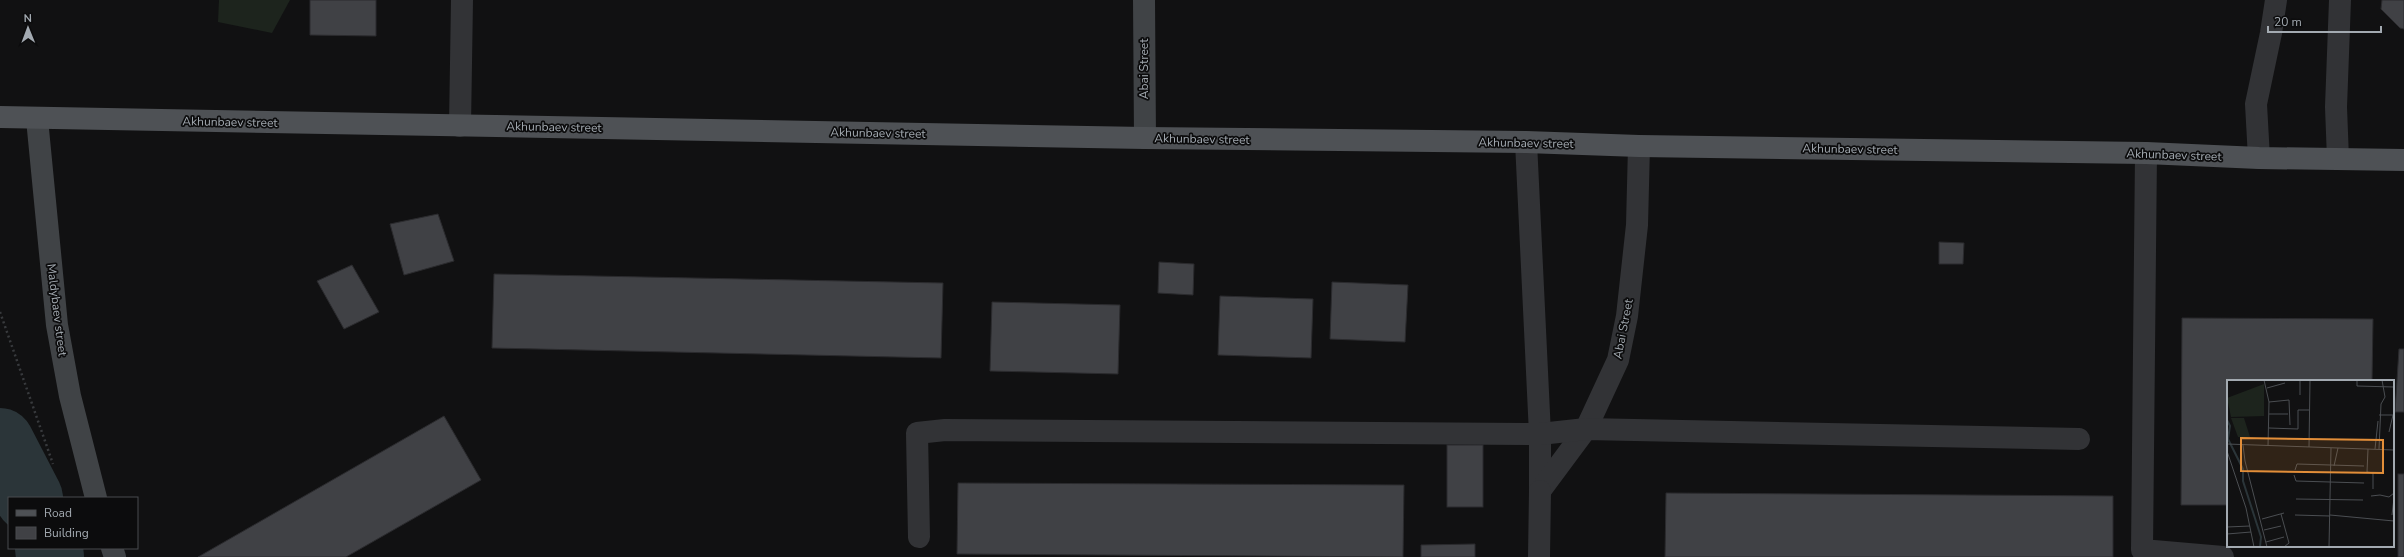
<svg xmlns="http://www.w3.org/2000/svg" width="2404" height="557" font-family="'Nunito Sans',sans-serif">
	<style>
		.green { fill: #1d241d }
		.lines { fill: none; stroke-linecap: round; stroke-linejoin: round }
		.river { stroke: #2b3539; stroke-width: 68 }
		.building { fill: #404145; stroke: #2b2b2e }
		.path { stroke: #383a3d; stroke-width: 2.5; stroke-dasharray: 2 3; stroke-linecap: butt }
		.lane { stroke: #323336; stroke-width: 22 }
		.street { stroke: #323336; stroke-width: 22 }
		.secondary { stroke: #404346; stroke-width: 22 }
		.primary { stroke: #4e5155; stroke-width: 22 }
		.labels { text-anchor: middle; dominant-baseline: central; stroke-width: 3.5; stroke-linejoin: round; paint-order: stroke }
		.street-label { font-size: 12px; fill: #a3aab1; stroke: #0c0c0d }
		.inset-river { fill: none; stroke: #2b3539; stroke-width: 2 }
		.inset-road { fill: none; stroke: #4b4e52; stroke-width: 1 }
		.view { fill: #e28e39; fill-opacity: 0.15; stroke: #e28e39; stroke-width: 2 }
		.inset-edge { fill: none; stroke: #a3aab1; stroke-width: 2 }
	</style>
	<rect width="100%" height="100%" fill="#111112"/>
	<path class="green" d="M219,0H290L272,33L218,22Z"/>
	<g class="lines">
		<g class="river">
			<path d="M0,442L29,498"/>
			<path d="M49,548L50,557"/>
		</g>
	</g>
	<g class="building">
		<path d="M310,0H376V36L310,35Z"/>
		<path d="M2382,0H2404V29L2400,28L2381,9Z"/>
		<path d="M438,214L454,261L404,275L390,224Z"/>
		<path d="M1939,242L1964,243L1963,264H1939Z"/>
		<path d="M1159,262L1194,264L1193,295L1158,293Z"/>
		<path d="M352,265L379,312L344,329L317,281Z"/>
		<path d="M494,274L943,283L941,358L492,348Z"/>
		<path d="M1332,282L1408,285L1405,342L1330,339Z"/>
		<path d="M1220,296L1313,299L1311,358L1218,355Z"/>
		<path d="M992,302L1120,305L1118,374L990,371Z"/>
		<path d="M2182,318L2373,319L2372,381H2228V505H2181Z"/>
		<path d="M2399,349H2404V412H2395Z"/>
		<path d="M444,416L481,480L346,557H198Z"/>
		<rect x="1447" y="445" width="36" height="62"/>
		<rect x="2398" y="474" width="6" height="83"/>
		<path d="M958,483L1404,485L1403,557L957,554Z"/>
		<path d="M1666,493L2113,496V557H1665Z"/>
		<path d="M1475,544V557H1421V545Z"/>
	</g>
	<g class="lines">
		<path class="path" d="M0,312L53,464"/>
		<g class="lane">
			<path d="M1526,142L1540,434V491"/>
			<path d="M2146,153L2142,550L2223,557"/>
			<path d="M2259,158L2256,104L2271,33L2276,0"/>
			<path d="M2338,159L2336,107L2340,0"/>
			<path d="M1540,491L1586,429L1618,360L1627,316L1637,225L1639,146"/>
			<path d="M919,537L917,433L945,430L1540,434L1586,429L2079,439"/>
		</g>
		<g class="street">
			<path d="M460,126L462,0"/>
			<path d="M1539,557L1540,491"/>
		</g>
		<g class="secondary">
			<path d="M1144,0L1145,138"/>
			<path d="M37,119L57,325L70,396L96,498"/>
			<path d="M112,548L115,557"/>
		</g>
		<path class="primary" d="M0,117L1145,138L1526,142L1639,146L2146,153L2259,158L2404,160"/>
	</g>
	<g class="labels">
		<g class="street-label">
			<text transform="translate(1144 69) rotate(-90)">Abai Street</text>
			<text transform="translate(230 122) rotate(1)">Akhunbaev street</text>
			<text transform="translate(554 127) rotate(1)">Akhunbaev street</text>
			<text transform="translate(878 133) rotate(1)">Akhunbaev street</text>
			<text transform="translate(1202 139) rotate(1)">Akhunbaev street</text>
			<text transform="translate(1526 143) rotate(1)">Akhunbaev street</text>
			<text transform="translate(1850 149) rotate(1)">Akhunbaev street</text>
			<text transform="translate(2174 155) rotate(2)">Akhunbaev street</text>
			<text transform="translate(57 310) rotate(83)">Maldybaev street</text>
			<text transform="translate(1623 329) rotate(-79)">Abai Street</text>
		</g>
	</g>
	<g transform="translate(2227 380)">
		<rect width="167" height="167" fill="#111112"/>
		<path d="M37,4V36L4,37L0,18ZM4,38H17L23,57H11Z" fill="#1d241d"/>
		<path class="inset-river" d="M0,40L3,46L1,59L16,89V101L34,157L33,167"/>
		<path class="inset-road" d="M37,0L42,22L41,66M130,0V6L167,7M40,8L58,3M73,15V0M42,22L62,20L63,45M42,34H61M152,35H167M42,48L71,49V30H82M162,52L166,35M0,64L167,70M16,65L18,81L40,167M82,67L83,0M141,69L140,92L146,93V109M148,69L151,41M152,69L154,24L158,17L155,0M0,71L19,128L27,167M107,86L111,68M68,90L70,84L137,86M67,95L69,101L137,103M144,116L153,115L162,117L167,113M69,119L136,120M54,134L62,163L57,167M68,135L103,136M103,135L167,141M165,135L167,118M35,139L57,133M0,147L23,146M37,150L54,146M0,154L24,152M39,162L57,157M102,167L104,68"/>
		<path class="view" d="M14,58L156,60V93L14,91Z"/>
		<rect width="167" height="167" class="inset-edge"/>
	</g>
	<rect x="8" y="497" width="130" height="52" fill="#0c0c0d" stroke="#484b4f"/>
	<rect x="16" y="510" width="20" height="6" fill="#4e5155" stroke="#484b4f"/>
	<text x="44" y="517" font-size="12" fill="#a3aab1">Road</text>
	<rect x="16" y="527" width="20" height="12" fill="#404145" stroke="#484b4f"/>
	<text x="44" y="537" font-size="12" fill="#a3aab1">Building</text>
	<g transform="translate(28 28) rotate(359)" stroke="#0c0c0d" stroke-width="3" paint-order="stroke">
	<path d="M0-3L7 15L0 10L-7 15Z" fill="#a3aab1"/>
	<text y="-6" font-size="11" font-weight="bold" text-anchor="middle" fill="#a3aab1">N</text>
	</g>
	<path d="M2268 26v6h113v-6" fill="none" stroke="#a3aab1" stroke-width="2"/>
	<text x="2274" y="26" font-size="12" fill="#a3aab1" stroke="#0c0c0d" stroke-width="3" paint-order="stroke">20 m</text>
</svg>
